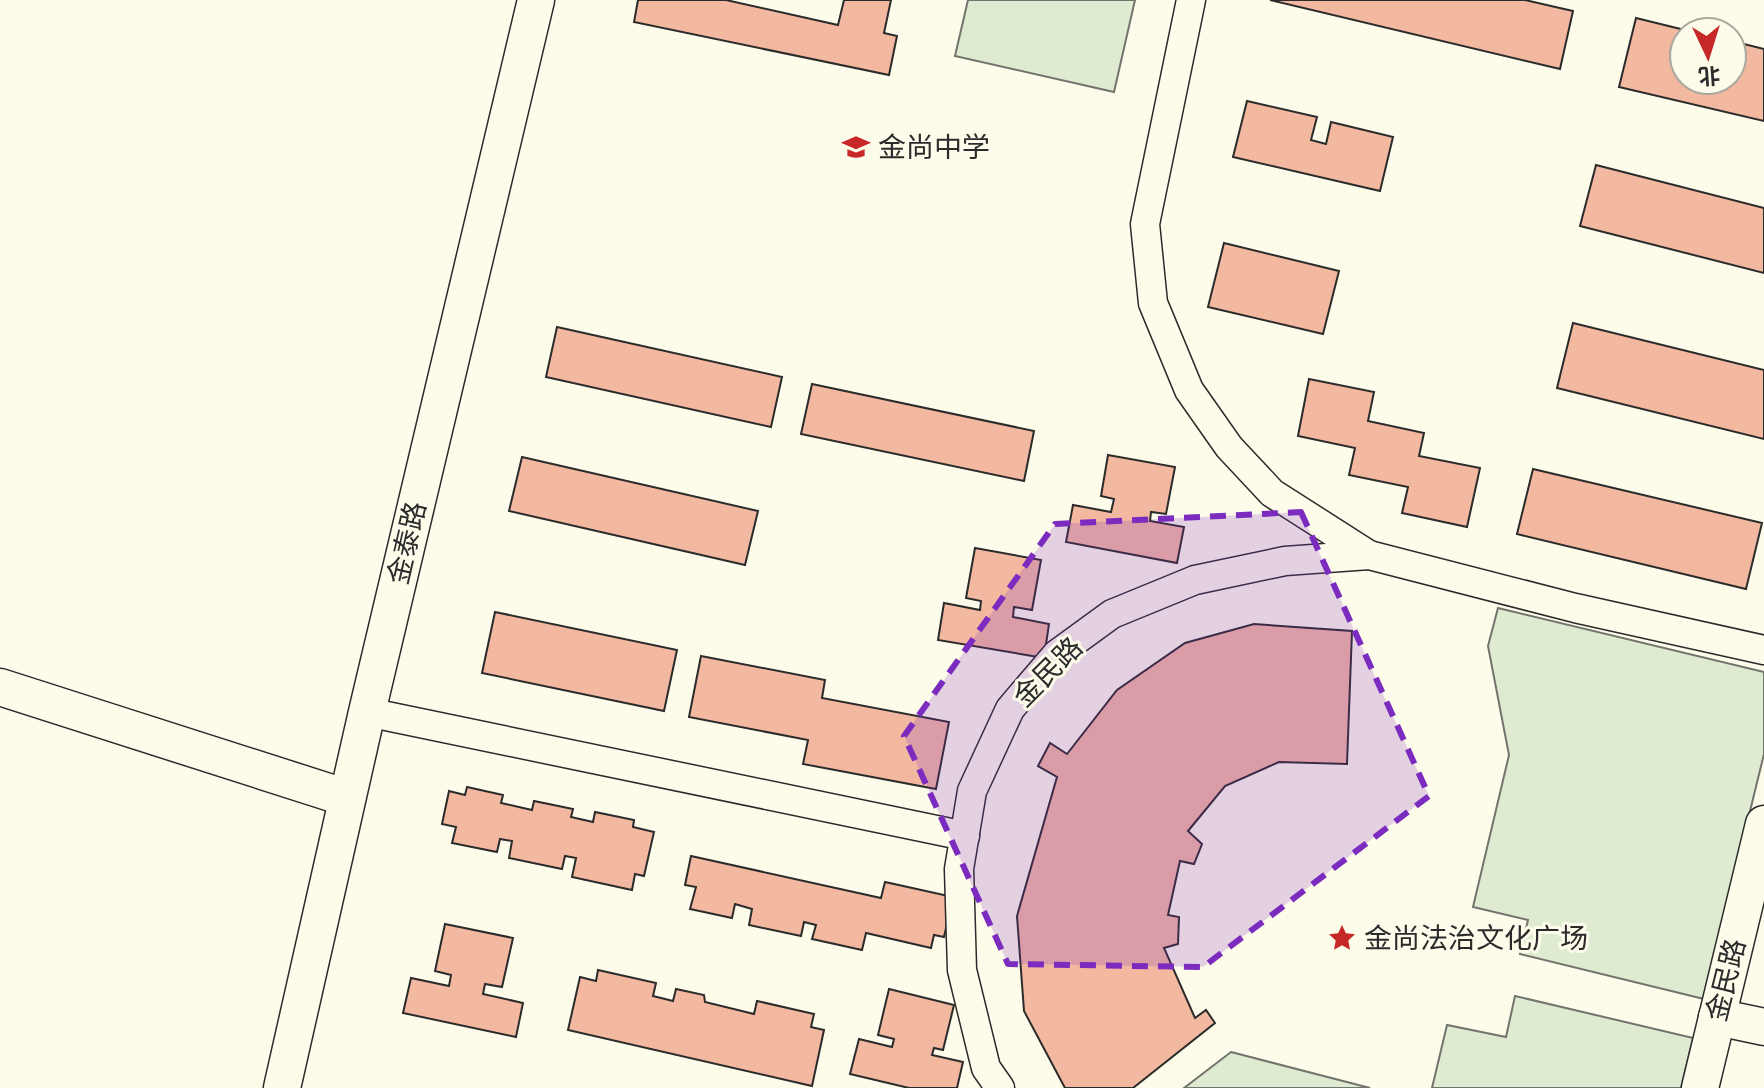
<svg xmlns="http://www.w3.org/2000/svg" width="1764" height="1088" font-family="'Work Sans','Noto Sans SC',sans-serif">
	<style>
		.green { fill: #deebd1; stroke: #74746e; stroke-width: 2 }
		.building { fill: #f2b8a0; stroke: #2b2b2b; stroke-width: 2 }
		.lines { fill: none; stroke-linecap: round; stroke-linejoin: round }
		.minor-casing { stroke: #2b2b2b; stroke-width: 31 }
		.tertiary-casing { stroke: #2b2b2b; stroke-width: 39 }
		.minor { stroke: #fdfbea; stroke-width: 28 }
		.tertiary { stroke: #fdfbea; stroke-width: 36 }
		.marked { fill: #7b2cbf; fill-opacity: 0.2; stroke: #7b2cbf; stroke-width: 6; stroke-dasharray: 16 10; stroke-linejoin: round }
		.labels { text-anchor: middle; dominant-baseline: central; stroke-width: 6; stroke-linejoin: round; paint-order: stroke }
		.poi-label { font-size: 28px; fill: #2b2b2b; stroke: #fdfbea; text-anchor: start }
		.street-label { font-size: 28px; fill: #2b2b2b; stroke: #fdfbea }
	</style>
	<rect width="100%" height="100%" fill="#fdfbea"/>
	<g class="green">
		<path d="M968,0H1135L1114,92L955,56Z"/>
		<path d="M1498,608L1764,672V754L1704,999L1520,954L1528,920L1473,907L1509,755L1488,646Z"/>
		<path d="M1515,996L1693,1038L1681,1088H1432L1447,1025L1506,1037Z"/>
		<path d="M1231,1052L1370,1088H1184Z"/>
	</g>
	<g class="building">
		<path d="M638,0H726L838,25L844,0H891L884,33L897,36L889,75L634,22Z"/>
		<path d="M1270,0H1525L1573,11L1560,69Z"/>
		<path d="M1636,18L1693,32H1684V80H1732V41L1764,49V121L1619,87Z"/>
		<path d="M1247,101L1317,117L1311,140L1326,144L1331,122L1393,137L1380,191L1233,157Z"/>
		<path d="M1596,165L1764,208V273L1580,226Z"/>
		<path d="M1224,243L1339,271L1323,334L1208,307Z"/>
		<path d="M1573,323L1764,370V439L1557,388Z"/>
		<path d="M557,327L782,377L771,427L546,377Z"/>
		<path d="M1309,379L1374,392L1368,421L1424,433L1419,456L1480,468L1467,527L1402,513L1408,487L1349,475L1355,448L1298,436Z"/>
		<path d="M812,384L1034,431L1024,481L801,434Z"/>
		<path d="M1108,455L1175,467L1166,514L1151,512L1150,521L1184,527L1177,563L1066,542L1073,505L1111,512L1114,499L1101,496Z"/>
		<path d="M522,457L758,511L745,565L509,511Z"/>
		<path d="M1533,469L1762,523L1746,589L1517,534Z"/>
		<path d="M975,548L1041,560L1032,610L1014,607L1013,617L1049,624L1044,658L938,640L944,603L980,610L981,601L966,598Z"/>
		<path d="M495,612L677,650L664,711L482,673Z"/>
		<path d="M1254,624L1352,631L1347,764L1279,762L1225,786L1188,831L1202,844L1194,864L1180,861L1168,915L1179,917L1178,944L1164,948L1195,1018L1206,1010L1215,1023L1133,1088H1065L1024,1011L1017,916L1057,777L1038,766L1050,743L1067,754L1117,690L1185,643Z"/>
		<path d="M701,656L825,680L822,698L949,722L936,789L803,764L808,740L689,717Z"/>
		<path d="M467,787L503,795L501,803L532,810L534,801L573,809L571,817L593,822L595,812L634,820L633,827L654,832L644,876L635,874L632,890L572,877L576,858L565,856L562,869L509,858L512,841L500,839L497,852L452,843L456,827L442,824L449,791L465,795Z"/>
		<path d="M691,856L881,898L885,882L953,897L944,937L934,935L931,948L866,933L862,950L812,939L816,925L804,922L801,936L749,925L752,909L735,904L732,918L690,909L696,887L685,885Z"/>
		<path d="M445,924L513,938L502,987L485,984L483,994L523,1003L516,1037L403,1013L411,978L449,986L451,975L435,971Z"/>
		<path d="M598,970L656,983L653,996L673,1001L676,989L704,995L705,1002L754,1014L757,1001L814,1014L811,1027L824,1030L812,1086L568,1030L580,977L596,981Z"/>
		<path d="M889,989L954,1005L943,1050L934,1048L932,1055L963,1062L957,1088H909L850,1074L859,1039L892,1047L894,1039L878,1035Z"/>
	</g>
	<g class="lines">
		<g class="minor-casing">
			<g id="minor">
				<path d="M1191,0L1145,224L1153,303L1189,390L1229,447L1272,493L1369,555L1575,608L1764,650"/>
				<path d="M367,712L965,836"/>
				<path d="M1000,1088L986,1068L962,970L959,869L972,791L1010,709L1057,654L1112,614L1195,580L1285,561L1369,555"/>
			</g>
		</g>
		<g class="tertiary-casing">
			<g id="tertiary">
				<path d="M0,687L347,798"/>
				<path d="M1717,1017L1764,1027"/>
				<path d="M282,1088L367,712L536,0"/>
				<path d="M1700,1088L1764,824"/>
			</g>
		</g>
		<use href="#minor" class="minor"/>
		<use href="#tertiary" class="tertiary"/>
	</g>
	<path class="marked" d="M1301,512L1429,796L1203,967L1008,964L904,736L1055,524Z"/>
	<defs>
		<g id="school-bare" transform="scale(2.16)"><path d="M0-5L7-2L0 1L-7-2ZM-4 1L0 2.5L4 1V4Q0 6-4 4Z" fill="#c62828" stroke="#fdfbea" stroke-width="2.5" paint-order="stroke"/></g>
		<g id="sight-bare" transform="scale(2.16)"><path d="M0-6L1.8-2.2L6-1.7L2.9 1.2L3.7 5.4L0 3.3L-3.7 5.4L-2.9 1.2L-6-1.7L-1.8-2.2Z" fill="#c62828" stroke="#fdfbea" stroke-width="2.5" paint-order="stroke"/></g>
	</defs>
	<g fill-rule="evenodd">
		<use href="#school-bare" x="856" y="147"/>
		<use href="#sight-bare" x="1342" y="938"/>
	</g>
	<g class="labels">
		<g class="poi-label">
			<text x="878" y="147">金尚中学</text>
			<text x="1364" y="938">金尚法治文化广场</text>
		</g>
		<g class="street-label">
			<text transform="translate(407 543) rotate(-77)">金泰路</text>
			<text transform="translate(1048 672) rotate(-45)">金民路</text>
			<text transform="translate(1726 980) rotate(-76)">金民路</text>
		</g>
	</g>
	<g transform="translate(1708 56) rotate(176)"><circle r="38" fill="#fdfbea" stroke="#a9a89e" stroke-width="2"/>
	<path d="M0-6L14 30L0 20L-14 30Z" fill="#c62828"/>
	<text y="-12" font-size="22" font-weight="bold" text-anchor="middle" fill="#2b2b2b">北</text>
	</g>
</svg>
